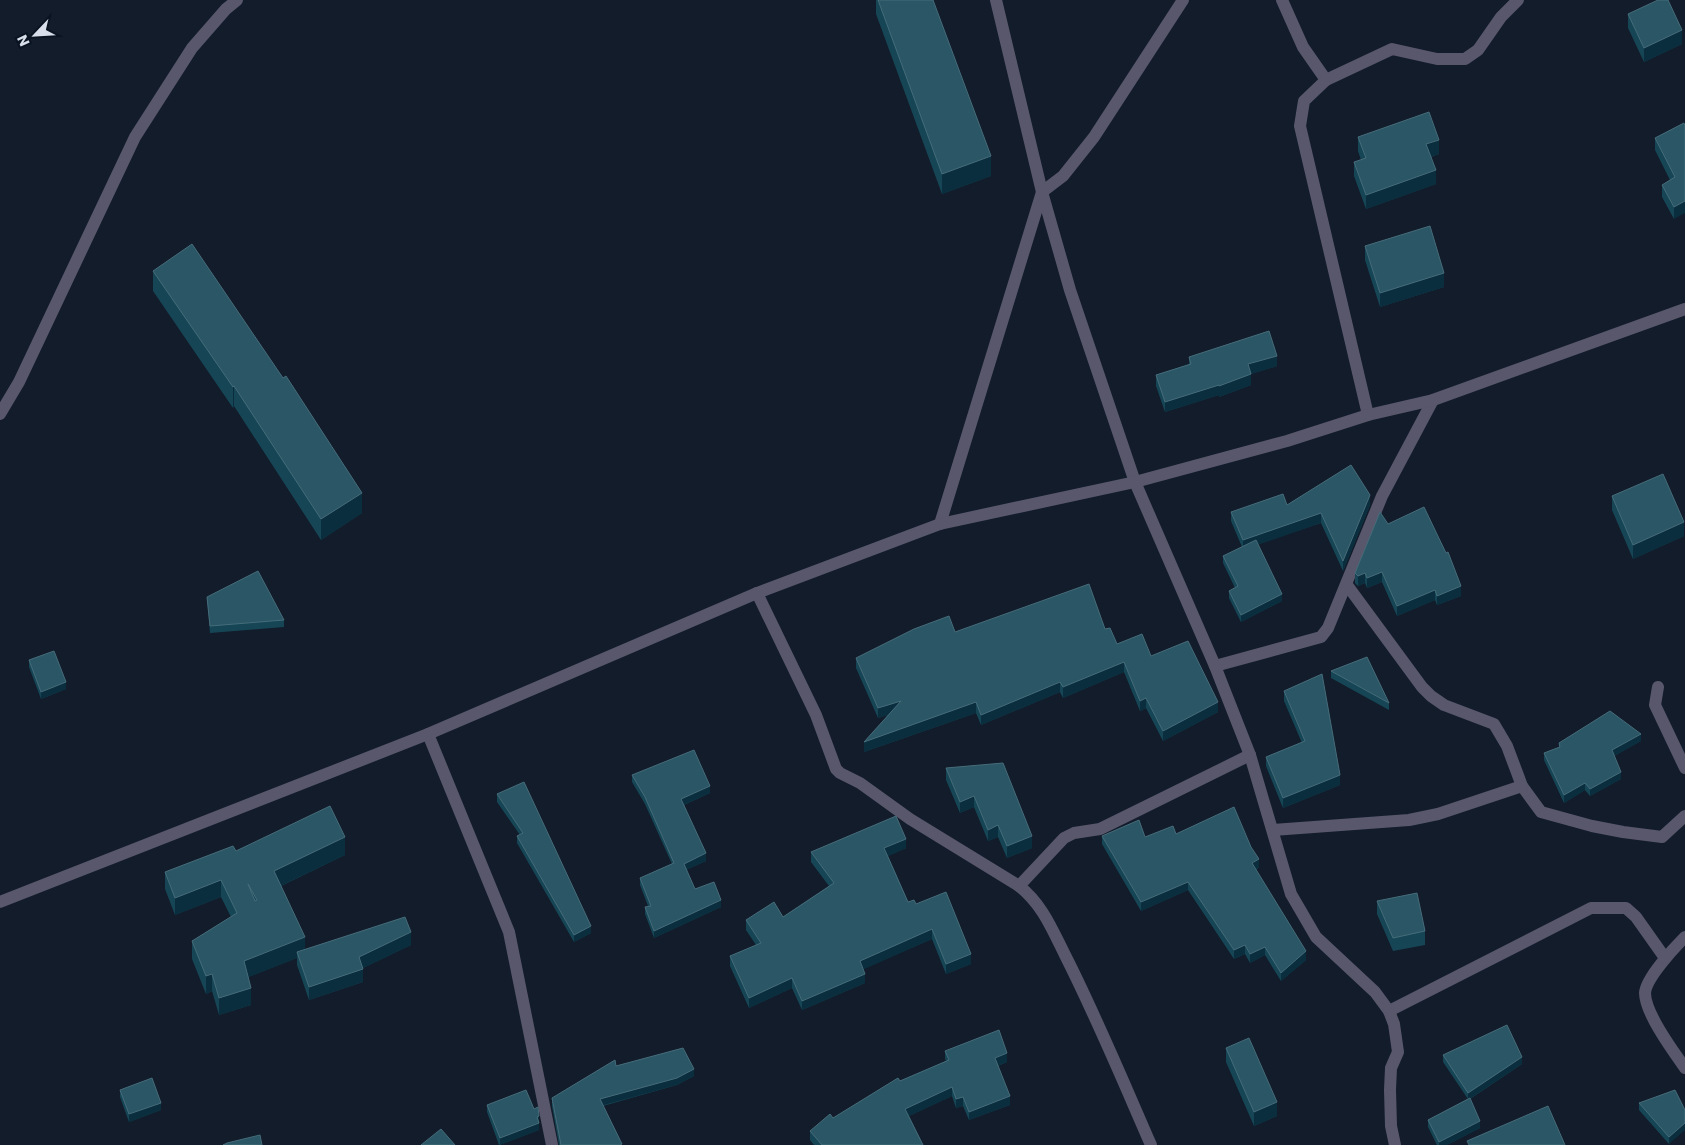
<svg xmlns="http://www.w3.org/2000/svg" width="1685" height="1145" font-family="Poppins,sans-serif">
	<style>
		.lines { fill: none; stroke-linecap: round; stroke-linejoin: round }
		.minor { stroke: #59576b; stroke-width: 12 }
		.wall { fill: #164655 }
		.shaded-wall { fill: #0b2e3e }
		.building { fill: #2b5665; stroke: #466c7a; fill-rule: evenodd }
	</style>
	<rect width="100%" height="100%" fill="#121c2b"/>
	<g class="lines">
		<g class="minor">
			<path d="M996,0L1042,192L1070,290L1135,482L1215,666L1250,755L1291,894L1316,937L1375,992L1389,1011L1394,1024L1398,1052L1391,1068L1390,1090L1391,1126L1395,1145"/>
			<path d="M1282,0L1303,47L1326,80L1304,101L1300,126L1368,415"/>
			<path d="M1326,80L1392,49L1437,59H1465L1478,50L1501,17L1518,0"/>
			<path d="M0,414L19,382L135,137L192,48L226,9L237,0"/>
			<path d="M940,524L1042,192L1063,176L1094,137L1183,0"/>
			<path d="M1347,585L1422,687L1431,696L1444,705L1494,724L1507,746L1522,786L1541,812L1592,826L1623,832L1662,837L1685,816"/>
			<path d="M757,593L816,715L836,769L840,773L860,783L910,819L1019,886C1042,904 1052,929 1065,955C1096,1016 1123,1081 1151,1145"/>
			<path d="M1215,666L1321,637L1328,628L1382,496L1433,400"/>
			<path d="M1658,687L1655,705L1685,768"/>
			<path d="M428,734L509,932L552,1145"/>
			<path d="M1273,830L1409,820L1438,814L1522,786"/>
			<path d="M1019,886L1064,838L1074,833L1100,829L1250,755"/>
			<path d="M0,902L428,734L757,593L940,524L1135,482L1287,441L1368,415L1433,400L1685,309"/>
			<path d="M1685,937C1674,948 1646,978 1645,993C1645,1013 1673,1051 1685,1068"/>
			<path d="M1389,1011L1591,908H1626L1636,917L1665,958"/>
		</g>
	</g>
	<g class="wall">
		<path d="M876,0H933L991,176L942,194L876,14Z"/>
		<path d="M1628,14L1682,44L1644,62L1628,28Z"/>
		<path d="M1684,123L1674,219L1662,197V185L1670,180L1655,150V138Z"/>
		<path d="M1358,137L1439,154L1431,157L1436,184L1366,209L1354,176V162L1361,160L1358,151Z"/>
		<path d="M1365,246L1444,287L1380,307L1365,260Z"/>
		<path d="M153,271L362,513L321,540L234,406L233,408L153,291Z"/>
		<path d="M1189,357L1277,366L1251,374V385L1219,397V395L1165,412L1156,386V375L1189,364Z"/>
		<path d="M1612,496L1684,536L1633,559L1612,510Z"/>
		<path d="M1287,505H1370L1343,571L1321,523L1258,544L1282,601L1241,622L1229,598V591L1235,588L1223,563V556L1242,547L1231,521V512Z"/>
		<path d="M1388,524L1461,596L1437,605L1435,600L1397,616L1382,582L1367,588L1365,583L1358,586L1355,583V573Z"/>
		<path d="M207,597L284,620V627L210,633Z"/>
		<path d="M1105,629L1117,644L1151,656L1218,712L1163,741L1146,708L1140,711L1124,672L1063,698L1060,692L981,725L976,713L864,752L888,715L878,718L856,668V658Z"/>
		<path d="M29,660L66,689L41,699L29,667Z"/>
		<path d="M1331,671L1389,703V710L1331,678Z"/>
		<path d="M1284,691L1340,785L1283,808L1266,766V757L1302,743L1284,701Z"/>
		<path d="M1641,741L1614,756L1621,779L1590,796L1585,790L1564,803L1544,760V753L1559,747V743Z"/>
		<path d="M946,768L1032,848L1007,858L998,837L988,841L974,807L960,813L946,780Z"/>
		<path d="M632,775L710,793L684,805L706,861L686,870L695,889L721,907L654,938L645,914V907L648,906L640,885V878L672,864L645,804L632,782Z"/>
		<path d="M497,794L591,933L574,942L517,843V836L520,835L497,802Z"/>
		<path d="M1176,834L1259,867L1256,870L1306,960L1281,981L1265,955L1250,963L1245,954L1234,959L1188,890L1141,911L1102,844V836L1145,837Z"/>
		<path d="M906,848L888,856L908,902L916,904L971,964L946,974L932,939L863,969L865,983L802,1010L792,988L749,1008L730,966V956L756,945L746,930V920L783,917L829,886L811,862V852Z"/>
		<path d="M236,851L345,855L281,886L305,949L411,945L363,968V982L309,1000L297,965V958L248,977L251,1005L219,1015L212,991L206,994L192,959V941L231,917L221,897L175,915L165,889V872Z"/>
		<path d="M1377,901L1425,931V945L1393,951L1377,914Z"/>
		<path d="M1226,1048L1277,1116L1254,1126L1226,1062Z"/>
		<path d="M945,1051L1007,1062L998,1066L1010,1105L969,1120L963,1106L956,1108L952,1096L909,1116L923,1145H814L810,1140V1131L833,1118L900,1081L946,1061L945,1059Z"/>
		<path d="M1443,1055L1522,1064L1470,1099L1480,1128L1447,1145H1437L1428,1127V1120L1468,1099L1443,1062Z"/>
		<path d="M616,1066L694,1076L677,1085L603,1106L622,1145H559L552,1106V1098Z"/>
		<path d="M120,1090L161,1110L129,1122L120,1097Z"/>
		<path d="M1639,1103L1685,1110L1669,1144L1639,1110Z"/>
		<path d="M487,1105L534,1109L539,1116V1130L499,1145L487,1112Z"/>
	</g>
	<g class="shaded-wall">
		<path d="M1682,30V44L1644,62V48Z"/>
		<path d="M1439,140V154L1426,158V144Z"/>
		<path d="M991,156V176L942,194V174Z"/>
		<path d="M1436,170V184L1366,209V195Z"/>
		<path d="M1685,201V213L1674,219V207Z"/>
		<path d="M1444,273V287L1380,307V293Z"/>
		<path d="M1277,356V366L1248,375V364Z"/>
		<path d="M1251,374V385L1219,397V386Z"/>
		<path d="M1219,385V395L1165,412V402Z"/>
		<path d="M234,386V406L233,408V387Z"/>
		<path d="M362,493V513L321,540V519Z"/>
		<path d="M1370,495V505L1343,571V561Z"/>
		<path d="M1321,513V523L1243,550V540Z"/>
		<path d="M1684,522V536L1633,559V545Z"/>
		<path d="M1382,572V582L1367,588V578Z"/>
		<path d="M1365,573V583L1358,586V576Z"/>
		<path d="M1461,586V596L1437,605V596Z"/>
		<path d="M1435,590V600L1397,616V606Z"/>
		<path d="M1282,594V601L1241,622V615Z"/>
		<path d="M1124,662V672L1063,698V687Z"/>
		<path d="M66,682V689L41,699V692Z"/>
		<path d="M1060,682V692L981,725V715Z"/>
		<path d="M1146,698V708L1140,711V701Z"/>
		<path d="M901,701V711L878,718V708Z"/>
		<path d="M976,702V713L864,752V742Z"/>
		<path d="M1218,702V712L1163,741V731Z"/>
		<path d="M1641,734V741L1612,757V750Z"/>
		<path d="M1621,772V779L1590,796V789Z"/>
		<path d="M1340,775V785L1283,808V798Z"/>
		<path d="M1585,783V790L1564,803V795Z"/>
		<path d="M710,786V793L681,806V799Z"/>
		<path d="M974,796V807L960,813V802Z"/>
		<path d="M998,825V837L988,841V830Z"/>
		<path d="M1032,836V848L1007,858V846Z"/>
		<path d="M345,837V855L274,889V871Z"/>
		<path d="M906,839V848L884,858V848Z"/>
		<path d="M706,853V861L684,871V864Z"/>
		<path d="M1259,859V867L1252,872V863Z"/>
		<path d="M221,880V897L175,915V898Z"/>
		<path d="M1188,882V890L1141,911V902Z"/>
		<path d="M721,900V907L654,938V931Z"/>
		<path d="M591,926V933L574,942V935Z"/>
		<path d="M932,929V939L860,971V961Z"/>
		<path d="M411,932V945L359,970V957Z"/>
		<path d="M305,937V955L297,952V958L244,979V961Z"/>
		<path d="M1245,945V954L1234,959V950Z"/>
		<path d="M1265,947V955L1250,963V954Z"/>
		<path d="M1306,951V960L1281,981V973Z"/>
		<path d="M971,954V964L946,974V964Z"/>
		<path d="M363,969V982L309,1000V987Z"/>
		<path d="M212,974V991L206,994V976Z"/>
		<path d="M865,974V983L802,1010V1001Z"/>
		<path d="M792,978V988L749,1008V998Z"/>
		<path d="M251,988V1005L219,1015V998Z"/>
		<path d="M1007,1053V1062L995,1067V1058Z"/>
		<path d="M1522,1057V1064L1468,1100V1093Z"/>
		<path d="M694,1069V1076L677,1085L600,1106V1099Z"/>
		<path d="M952,1087V1096L905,1118V1109Z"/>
		<path d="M1010,1096V1105L969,1120V1112Z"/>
		<path d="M963,1097V1106L956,1108V1099Z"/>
		<path d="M1277,1102V1116L1254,1126V1112Z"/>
		<path d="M161,1103V1110L129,1122V1114Z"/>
		<path d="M539,1116V1130L500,1145V1138Z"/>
		<path d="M1480,1121V1128L1447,1145H1439V1142Z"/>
		<path d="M1685,1123V1130L1669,1144V1137Z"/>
	</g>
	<g class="building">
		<path d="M878,0H933L991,156L942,174Z"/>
		<path d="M1658,0H1668L1682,30L1644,48L1628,14Z"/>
		<path d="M1429,112L1439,140L1426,144L1436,170L1366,195L1354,162L1366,158L1358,137Z"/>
		<path d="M1684,123L1685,126V201L1674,207L1662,185L1675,177L1655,138Z"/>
		<path d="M1430,226L1444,273L1380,293L1365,246Z"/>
		<path d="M192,244L283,378L286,376L362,493L321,519L234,386L233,387L153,271Z"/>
		<path d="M1269,331L1277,356L1248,364L1251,374L1219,386V385L1165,402L1156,375L1191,364L1189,357Z"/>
		<path d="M1351,465L1370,495L1343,561L1321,513L1243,540L1231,512L1283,494L1287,505Z"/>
		<path d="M1663,474L1684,522L1633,545L1612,496Z"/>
		<path d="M1424,507L1446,553L1448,552L1461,586L1437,596L1435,590L1397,606L1382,572L1367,578L1365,573L1358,576L1355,573L1380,512L1388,524Z"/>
		<path d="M1256,540L1282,594L1241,615L1229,591L1238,586L1223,556Z"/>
		<path d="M258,571L284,620L210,626L207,597Z"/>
		<path d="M1089,584L1105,629L1110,628L1117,644L1142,634L1151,656L1188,641L1218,702L1163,731L1146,698L1140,701L1124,662L1063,687L1060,682L981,715L976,702L864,742L901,701L878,708L856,658L914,629L949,616L955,632Z"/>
		<path d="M54,651L66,682L41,692L29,660Z"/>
		<path d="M1367,657L1389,703L1331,671Z"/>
		<path d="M1322,674L1340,775L1283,798L1266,757L1305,741L1284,691Z"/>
		<path d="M1610,711L1641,734L1612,750L1621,772L1590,789L1585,783L1564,795L1544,753L1560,747L1559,743Z"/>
		<path d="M694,750L710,786L681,799L706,853L684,864L695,889L714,882L721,900L654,931L645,907L651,906L640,878L674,863L645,797L632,775Z"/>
		<path d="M1003,763L1032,836L1007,846L998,825L988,830L974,796L960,802L946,768Z"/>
		<path d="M524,782L591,926L574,935L517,836L523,833L497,794Z"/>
		<path d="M330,806L345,837L274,871L305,937L244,961L251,988L219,998L212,974L206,976L192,941L237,913L221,880L175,898L165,872L233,846L236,851ZM248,884L257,900L255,901Z"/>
		<path d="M1234,807L1251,847L1259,859L1252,863L1306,951L1281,973L1265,947L1250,954L1245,945L1234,950L1188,882L1141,902L1102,836L1139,820L1145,837L1173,826L1176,834Z"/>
		<path d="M896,816L906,839L884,848L908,902L914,900L916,904L946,892L971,954L946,964L932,929L860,961L865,974L802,1001L792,978L749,998L730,956L761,943L746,920L774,902L783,917L834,883L811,852Z"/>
		<path d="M1417,893L1425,931L1393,938L1377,901Z"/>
		<path d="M405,917L411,932L359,957L363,969L309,987L297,952Z"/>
		<path d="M1507,1025L1522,1057L1468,1093L1443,1055Z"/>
		<path d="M999,1030L1007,1053L995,1058L1010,1096L969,1112L963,1097L956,1099L952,1087L905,1109L923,1145H822L810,1131L830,1114L833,1118L898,1078L900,1081L949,1060L945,1051Z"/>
		<path d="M1249,1038L1277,1102L1254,1112L1226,1048Z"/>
		<path d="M683,1048L694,1069L677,1078L600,1099L622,1144L620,1145H561L552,1098L615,1060L616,1066Z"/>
		<path d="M152,1078L161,1103L129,1114L120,1090Z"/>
		<path d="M526,1090L534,1109L538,1107L539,1116L537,1117L539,1123L500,1138L487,1105Z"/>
		<path d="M1675,1090L1685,1110V1123L1669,1137L1639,1103Z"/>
		<path d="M1470,1098L1480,1121L1439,1142L1428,1120Z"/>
		<path d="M1548,1106L1565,1145H1469L1467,1141Z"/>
		<path d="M441,1129L455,1145H421Z"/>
		<path d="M260,1135L262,1145H223L227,1143Z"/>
	</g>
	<g transform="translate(35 35) rotate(245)" stroke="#091321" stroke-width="4" paint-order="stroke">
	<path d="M0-4L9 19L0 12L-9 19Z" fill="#d8dfea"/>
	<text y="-8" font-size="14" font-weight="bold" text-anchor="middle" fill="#d8dfea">N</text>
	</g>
</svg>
